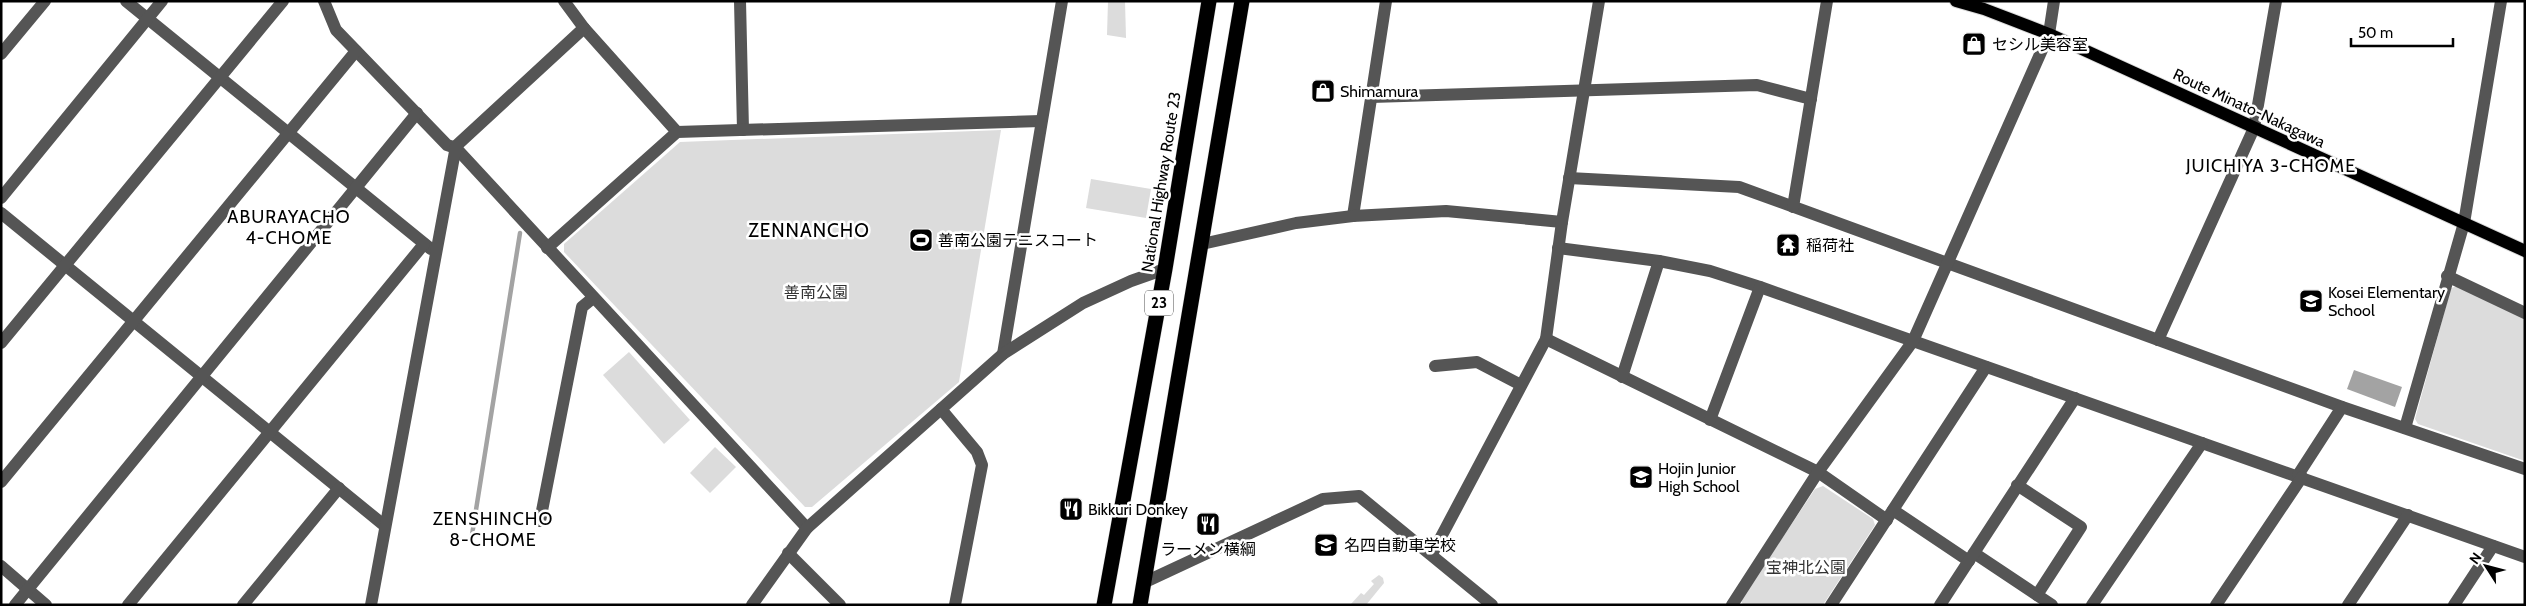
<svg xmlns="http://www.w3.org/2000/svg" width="2526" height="606" font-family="Cabin,'Noto Sans JP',sans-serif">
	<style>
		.green { fill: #dcdcdc }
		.water { fill: #a3a3a3 }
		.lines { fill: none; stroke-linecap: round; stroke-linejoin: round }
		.stream { stroke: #a3a3a3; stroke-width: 4.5 }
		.major-casing { stroke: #dbdbdb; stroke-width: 14 }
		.highway-casing { stroke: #dbdbdb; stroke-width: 16 }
		.minor { stroke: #555; stroke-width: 12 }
		.major { stroke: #000; stroke-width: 12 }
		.highway { stroke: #000; stroke-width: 15 }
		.labels { text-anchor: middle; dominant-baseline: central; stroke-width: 5; stroke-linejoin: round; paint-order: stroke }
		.shield { fill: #fff; stroke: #4c4c4c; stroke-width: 1 }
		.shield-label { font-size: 15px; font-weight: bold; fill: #000 }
		.poi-label { font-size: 16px; fill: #000; stroke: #fff; text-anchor: start }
		.street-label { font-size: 16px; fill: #000; stroke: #fff }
		.park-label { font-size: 16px; fill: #333; stroke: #fff }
		.neighbourhood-label { font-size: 18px; letter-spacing: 1px; fill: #000; stroke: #fff }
		.quarter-label { font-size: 19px; letter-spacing: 1px; fill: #000; stroke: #fff }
	</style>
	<rect width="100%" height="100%" fill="#fff"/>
	<g class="green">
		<path d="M1108,1H1125L1126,38L1107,35Z"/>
		<path d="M1001,130L959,382L812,507H805L564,252V244L680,142Z"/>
		<path d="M1091,179L1151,189L1146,218L1086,208Z"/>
		<path d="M2458,286L2525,317V461L2418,424L2415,419L2451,288Z"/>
		<path d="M629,352L690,420L664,444L603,375Z"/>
		<path d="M715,447L736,467L710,493L690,473Z"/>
		<path d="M1823,486L1873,519L1875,525L1823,605H1743L1741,600L1815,489Z"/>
		<path d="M1379,575L1383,578L1384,583L1366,605L1351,604L1361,593L1364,595L1374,584L1371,581Z"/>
	</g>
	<path class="water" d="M2354,370L2402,387L2395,407L2347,389Z"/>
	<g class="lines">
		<path class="stream" d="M472,535L520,233"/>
		<g class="major-casing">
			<path id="major" d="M1956,1L1984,9L2049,34L2525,251"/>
		</g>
		<g class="highway-casing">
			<g id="highway">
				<path d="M1104,605L1165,269L1209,1"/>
				<path d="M1140,605L1242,1"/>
			</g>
		</g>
		<g class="minor">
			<path d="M126,1L431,249"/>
			<path d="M324,1L336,30L447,145L456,148L807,528"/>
			<path d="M564,1L584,28L677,132"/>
			<path d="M740,1L743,130"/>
			<path d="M1,54L45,1"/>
			<path d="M1371,97L1757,85L1811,99"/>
			<path d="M1569,178L1739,187L2342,407L2525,469"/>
			<path d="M1,198L162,1"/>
			<path d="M1793,207L1827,1"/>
			<path d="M1,213L385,526"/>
			<path d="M1353,216L1386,1"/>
			<path d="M1202,244L1296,223L1353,216L1446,211L1562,222"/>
			<path d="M547,248L677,132L1041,121"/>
			<path d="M1558,248L1659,261L1710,271L1760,287L2525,557"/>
			<path d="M2447,276L2525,313"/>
			<path d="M1546,339L1818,472L1887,520"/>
			<path d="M2158,340L2254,128L2276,1"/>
			<path d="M1,343L283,1"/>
			<path d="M1003,354L1062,1"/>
			<path d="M1435,366L1477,362L1521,385"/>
			<path d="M1622,377L1659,261"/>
			<path d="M941,409L977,452L982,465L955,605"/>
			<path d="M1710,420L1760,287"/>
			<path d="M2405,428L2464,223L2501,1"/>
			<path d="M2298,475L2342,407"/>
			<path d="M1,482L356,51"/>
			<path d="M2017,485L2081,527L2037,595"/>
			<path d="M1893,510L1969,561"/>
			<path d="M540,521L582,307L593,298"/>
			<path d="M788,553L840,605"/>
			<path d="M1974,553L2052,605"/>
			<path d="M1432,554L1546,339L1562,222L1599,1"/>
			<path d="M1,566L46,605"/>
			<path d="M1143,583L1323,499L1359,496L1492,605"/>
			<path d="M15,605L417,113"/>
			<path d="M128,605L424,244"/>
			<path d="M243,605L339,488"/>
			<path d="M371,605L456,146L584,28"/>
			<path d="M752,605L807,528L1003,354L1083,303L1131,281L1165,269"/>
			<path d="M1732,605L1818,472L1913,341L2049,34L2054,1"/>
			<path d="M1831,605L1986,367"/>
			<path d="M1940,605L2075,398"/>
			<path d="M2092,605L2202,443"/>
			<path d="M2216,605L2302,477"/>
			<path d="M2348,605L2408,515"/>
			<path d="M2454,605L2493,546"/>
		</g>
		<use href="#major" class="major"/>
		<use href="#highway" class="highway"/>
	</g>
	<defs>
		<g id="shop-square" transform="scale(1.25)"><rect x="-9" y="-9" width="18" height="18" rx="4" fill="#000" stroke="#fff"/><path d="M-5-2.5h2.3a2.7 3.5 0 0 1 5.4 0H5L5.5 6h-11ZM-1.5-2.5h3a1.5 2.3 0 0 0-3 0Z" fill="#fff"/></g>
		<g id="stadium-square" transform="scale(1.25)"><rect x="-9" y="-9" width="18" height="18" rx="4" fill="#000" stroke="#fff"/><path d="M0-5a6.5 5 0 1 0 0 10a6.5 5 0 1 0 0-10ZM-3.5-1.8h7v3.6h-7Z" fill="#fff"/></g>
		<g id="temple-square" transform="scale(1.25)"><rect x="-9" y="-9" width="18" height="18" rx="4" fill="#000" stroke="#fff"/><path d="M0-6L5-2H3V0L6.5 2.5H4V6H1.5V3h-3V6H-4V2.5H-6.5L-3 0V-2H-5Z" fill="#fff"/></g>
		<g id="school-square" transform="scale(1.25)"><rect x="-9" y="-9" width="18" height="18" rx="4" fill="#000" stroke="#fff"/><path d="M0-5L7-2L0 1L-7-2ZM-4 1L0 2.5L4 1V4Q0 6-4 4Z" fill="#fff"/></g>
		<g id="restaurant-square" transform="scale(1.25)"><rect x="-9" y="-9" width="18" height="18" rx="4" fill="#000" stroke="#fff"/><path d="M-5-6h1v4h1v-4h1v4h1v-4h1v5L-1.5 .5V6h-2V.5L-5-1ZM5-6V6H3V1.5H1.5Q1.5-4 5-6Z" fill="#fff"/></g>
		<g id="university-square" transform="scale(1.25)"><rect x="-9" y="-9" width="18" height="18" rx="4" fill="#000" stroke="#fff"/><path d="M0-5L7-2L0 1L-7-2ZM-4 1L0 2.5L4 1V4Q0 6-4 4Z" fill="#fff"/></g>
	</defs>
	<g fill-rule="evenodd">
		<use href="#shop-square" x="1974" y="44"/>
		<use href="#shop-square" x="1323" y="91"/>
		<use href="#stadium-square" x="921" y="240"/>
		<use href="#temple-square" x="1788" y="245"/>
		<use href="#school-square" x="2311" y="301"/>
		<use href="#school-square" x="1641" y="477"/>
		<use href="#restaurant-square" x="1071" y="509"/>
		<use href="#restaurant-square" x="1208" y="524"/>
		<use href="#university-square" x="1326" y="545"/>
	</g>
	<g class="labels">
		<rect class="shield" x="1145" y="290.5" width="28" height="25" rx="4"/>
		<g class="shield-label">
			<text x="1159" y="303">23</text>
		</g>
		<g class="poi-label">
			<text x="1992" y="44">セシル美容室</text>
			<text x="1340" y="91">Shimamura</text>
			<text x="938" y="240">善南公園テニスコート</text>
			<text x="1806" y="245">稲荷社</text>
			<text x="2328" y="292">Kosei Elementary<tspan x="2328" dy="18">School</tspan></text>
			<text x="1658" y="468">Hojin Junior<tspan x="1658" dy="18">High School</tspan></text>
			<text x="1088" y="509">Bikkuri Donkey</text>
			<text x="1344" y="545">名四自動車学校</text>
			<text x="1208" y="549" text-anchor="middle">ラーメン横綱</text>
		</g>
		<g class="street-label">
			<text transform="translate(2249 108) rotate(25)">Route Minato-Nakagawa</text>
			<text transform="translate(1161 182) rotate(-81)">National Highway Route 23</text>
		</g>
		<g class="park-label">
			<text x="816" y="292">善南公園</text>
			<text x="1806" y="567">宝神北公園</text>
		</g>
		<g class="neighbourhood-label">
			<text x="2271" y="166">JUICHIYA 3-CHOME</text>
			<text x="289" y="217">ABURAYACHO<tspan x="289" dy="21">4-CHOME</tspan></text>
			<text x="493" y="519">ZENSHINCHO<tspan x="493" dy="21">8-CHOME</tspan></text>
		</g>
		<g class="quarter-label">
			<text x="809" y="230">ZENNANCHO</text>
		</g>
	</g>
	<rect width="2526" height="606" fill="none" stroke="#000000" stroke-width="5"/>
	<g transform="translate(2486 566) rotate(306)" stroke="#ffffff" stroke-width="4" paint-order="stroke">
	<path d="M0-4L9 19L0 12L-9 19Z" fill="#000000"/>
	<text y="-8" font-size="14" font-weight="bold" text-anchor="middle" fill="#000000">N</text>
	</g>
	<path d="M2351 38v8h102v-8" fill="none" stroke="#000000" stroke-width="2.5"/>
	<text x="2358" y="38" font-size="15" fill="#000000" stroke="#ffffff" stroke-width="4" paint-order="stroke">50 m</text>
</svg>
